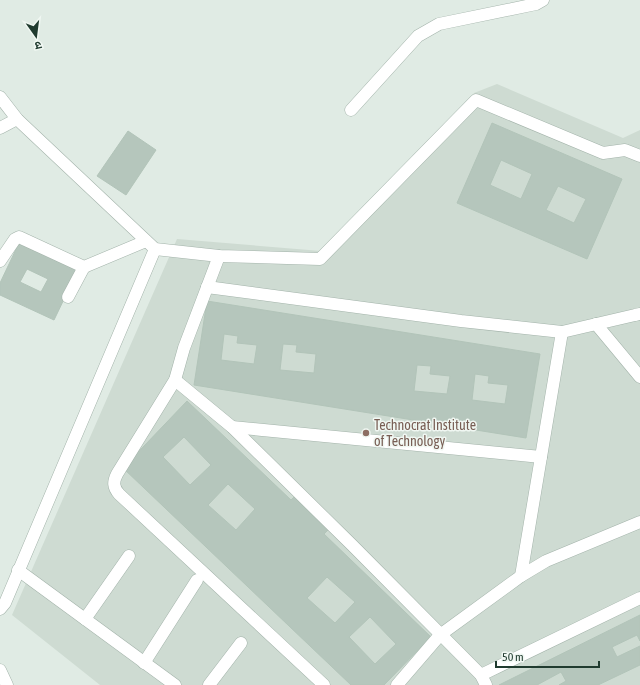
<svg xmlns="http://www.w3.org/2000/svg" width="640" height="685" font-family="'Asap Condensed','Noto Sans Devanagari',sans-serif">
	<style>
		.built { fill: #cedbd2 }
		.building { fill: #b5c6bc; stroke: #b2c4b9; fill-rule: evenodd }
		.lines { fill: none; stroke-linecap: round; stroke-linejoin: round }
		.minor-casing { stroke: #a3b3aa; stroke-width: 13 }
		.minor { stroke: #fff; stroke-width: 12 }
		.education-dot { fill: #8d6e63; stroke: #f0f7f2; stroke-width: 1.5 }
		.labels { text-anchor: middle; dominant-baseline: central; stroke-width: 3; stroke-linejoin: round; paint-order: stroke }
		.education-label { font-size: 14px; fill: #785e54; stroke: #f0f7f2; text-anchor: start }
	</style>
	<rect width="100%" height="100%" fill="#e0ebe4"/>
	<path class="built" d="M497,84L623,138L640,130V685H100L12,615L177,239L321,251L474,93Z"/>
	<g class="building">
		<path d="M492,123L622,179L587,259L457,203ZM501,160L532,174L521,199L490,185ZM558,186L586,199L574,223L546,210Z"/>
		<path d="M128,131L156,150L126,195L97,176Z"/>
		<path d="M19,243L78,270L54,320L0,295V283ZM27,269L48,279L41,292L20,282Z"/>
		<path d="M207,301L540,354L526,438L194,385ZM224,334L238,336L237,343L257,345L254,364L221,360ZM283,344L297,345L296,352L316,354L314,373L280,370ZM417,365L431,366L430,374L450,376L447,394L414,391ZM475,374L489,376L488,383L508,385L505,404L472,400Z"/>
		<path d="M187,401L291,500L295,496L329,529L324,534L431,637L384,685H351L123,468ZM184,437L211,465L190,485L163,457ZM228,484L255,509L236,530L208,505ZM327,577L355,602L335,623L307,598ZM370,617L396,644L375,664L349,637Z"/>
		<path d="M640,615V641L637,635L612,647L617,657L640,646V665L598,685H559L566,681L561,672L537,685H499Z"/>
	</g>
	<g class="lines">
		<g class="minor-casing">
			<g id="minor">
				<path d="M0,97L17,119L155,249L219,256L320,259L476,100L603,153L625,150L640,156"/>
				<path d="M351,110L418,36L439,24L536,4L543,0"/>
				<path d="M0,128L17,119"/>
				<path d="M219,256L184,348L175,380L117,474C113,482 113,487 119,494L324,685"/>
				<path d="M0,261L15,239L19,237L84,267L146,241"/>
				<path d="M207,287L461,321L562,332L635,315L640,314"/>
				<path d="M68,297L84,267"/>
				<path d="M596,324L640,377"/>
				<path d="M175,380L232,427L352,545L481,675L486,685"/>
				<path d="M232,427L541,457"/>
				<path d="M18,570L175,685"/>
				<path d="M521,576L562,332"/>
				<path d="M0,609L5,603L155,249"/>
				<path d="M85,619L129,556"/>
				<path d="M144,663L197,580"/>
				<path d="M0,670L7,685"/>
				<path d="M481,675L640,598"/>
				<path d="M209,685L241,643"/>
				<path d="M397,685L440,635L521,576L546,561L640,522"/>
			</g>
		</g>
		<use href="#minor" class="minor"/>
	</g>
	<circle class="education-dot" cx="366" cy="433" r="4"/>
	<g class="labels">
		<g class="education-label">
			<text x="374" y="425">Technocrat Institute<tspan x="374" dy="16">of Technology</tspan></text>
		</g>
	</g>
	<g transform="translate(36 36) rotate(166)" stroke="#f0f7f2" stroke-width="3" paint-order="stroke">
	<path d="M0-3L7 15L0 10L-7 15Z" fill="#203b2f"/>
	<text y="-6" font-size="11" font-weight="bold" text-anchor="middle" fill="#203b2f">उ</text>
	</g>
	<path d="M496 661v6h103v-6" fill="none" stroke="#203b2f" stroke-width="2"/>
	<text x="502" y="661" font-size="12" fill="#203b2f" stroke="#f0f7f2" stroke-width="3" paint-order="stroke">50 m</text>
</svg>
